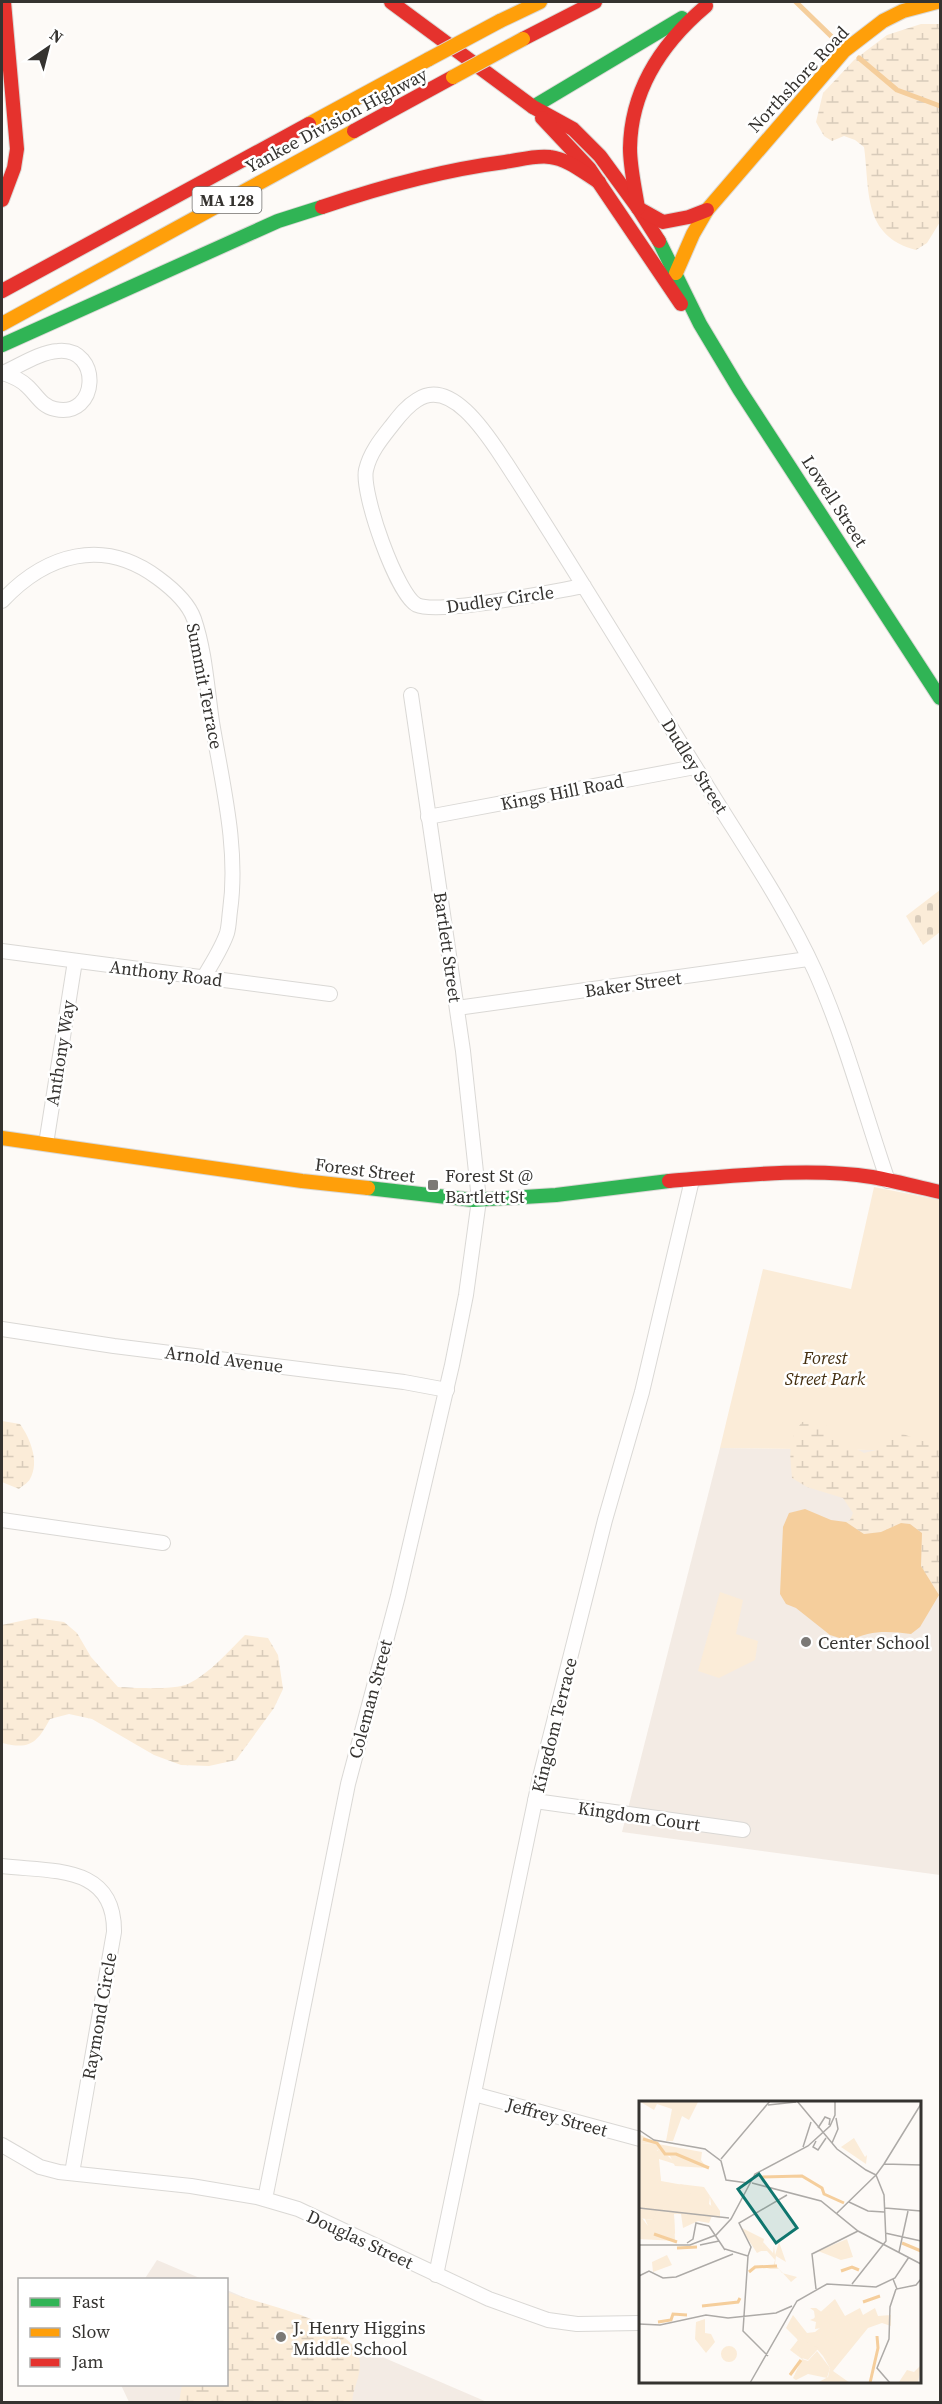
<svg xmlns="http://www.w3.org/2000/svg" width="942" height="2404" font-family="'Source Serif 4',serif">
	<style>
		.built { fill: #f3ebe4 }
		.green { fill: #fbecd8 }
		.wetland { fill: url(#wetland-marsh) }
		.cemetery { fill: url(#cemetery-stones) }
		.water { fill: #f5ce9c }
		.lines { fill: none; stroke-linecap: round; stroke-linejoin: round }
		.stream { stroke: #f5ce9c; stroke-width: 5 }
		.street-casing { stroke: #dad8d5; stroke-width: 16 }
		.fast-casing { stroke: #dad8d5; stroke-width: 16 }
		.slow-casing { stroke: #dad8d5; stroke-width: 16 }
		.jam-casing { stroke: #dad8d5; stroke-width: 16 }
		.street { stroke: #fffefe; stroke-width: 14 }
		.fast { stroke: #30b455; stroke-width: 14 }
		.slow { stroke: #ff9f0a; stroke-width: 14 }
		.jam { stroke: #e5322d; stroke-width: 14 }
		.slow-bridge-casing { stroke: #dad8d5; stroke-width: 16; stroke-linecap: butt }
		.slow-bridge { stroke: #ff9f0a; stroke-width: 14 }
		.poi-dot { fill: #7b7976; stroke: #fff; stroke-width: 2 }
		.labels { text-anchor: middle; dominant-baseline: central; stroke-width: 5; stroke-linejoin: round; paint-order: stroke }
		.shield { fill: #fff; stroke: #72706e; stroke-width: 1.5 }
		.shield-label { font-size: 16px; font-weight: bold; fill: #353330 }
		.street-label { font-size: 18px; fill: #353330; stroke: #fff }
		.poi-label { font-size: 18px; fill: #353330; stroke: #fff; text-anchor: start }
		.park-label { font-size: 18px; font-style: italic; fill: #452f10; stroke: #fff }
		.inset-river { fill: none; stroke: #f5ce9c; stroke-width: 3 }
		.inset-road { fill: none; stroke: #adaaa7; stroke-width: 1.5 }
		.view { fill: #0f766e; fill-opacity: 0.15; stroke: #0f766e; stroke-width: 3 }
		.inset-edge { fill: none; stroke: #353330; stroke-width: 3 }
	</style>
	<defs>
		<pattern id="wetland-marsh" width="20" height="14" patternUnits="userSpaceOnUse" patternTransform="scale(1.5)"><rect width="20" height="14" fill="#fbecd8"/><path d="M1 5h8M5 5V1M11 12h8M15 12V8" fill="none" stroke="#d8cbba"/></pattern>
		<pattern id="cemetery-stones" width="16" height="16" patternUnits="userSpaceOnUse" patternTransform="scale(1.5)"><rect width="16" height="16" fill="#fbecd8"/><path d="M2 7V4a2 2 0 0 1 4 0v3zM10 15v-3a2 2 0 0 1 4 0v3z" fill="#d8cbba"/></pattern>
	</defs>
	<rect width="100%" height="100%" fill="#fdfaf7"/>
	<g class="built">
		<path d="M720,1448L940,1451V1875L622,1832Z"/>
		<path d="M157,2260L202,2279L144,2280Z"/>
		<path d="M227,2290L487,2402H129L121,2385L226,2384Z"/>
	</g>
	<g class="green">
		<path d="M874,1187L940,1200V1451L720,1448L763,1269L851,1289Z"/>
		<path d="M720,1592L743,1600L736,1634L758,1641L755,1660L719,1678L698,1671Z"/>
	</g>
	<g class="wetland">
		<path d="M921,24H940V222L927,243L916,250C862,236 870,190 864,147L855,140L844,136L832,141L824,136L816,122L823,93L854,60L887,35Z"/>
		<path d="M2,1421L20,1424C30,1438 40,1462 30,1479C28,1483 22,1486 19,1489L2,1482Z"/>
		<path d="M821,1421L844,1442L864,1453L876,1450L888,1437L903,1434L922,1441L940,1442V1584L939,1595L921,1566L922,1533L910,1524L901,1523L881,1532L864,1534L846,1522L850,1520L853,1513L843,1498L807,1487L792,1478C790,1455 787,1441 802,1422Z"/>
		<path d="M35,1618L64,1622L77,1633L91,1657L118,1687C134,1688 175,1690 188,1684C210,1673 228,1652 245,1635L268,1638L278,1655L283,1689L274,1708L236,1760L209,1766L181,1765L154,1755L92,1719L69,1714L50,1719C37,1743 30,1750 2,1743V1625Z"/>
		<path d="M227,2292C258,2304 350,2320 359,2358C363,2373 353,2387 352,2402H179L182,2385L226,2384Z"/>
	</g>
	<path class="cemetery" d="M940,890V932L923,945L906,916Z"/>
	<path class="water" d="M805,1509L831,1520L846,1522L864,1534L881,1532L901,1523L910,1524L922,1533L921,1566L939,1595L920,1627L911,1634C888,1631 870,1630 849,1641L830,1635L796,1608L786,1604L780,1594L783,1527L789,1513Z"/>
	<g class="lines">
		<g class="stream">
			<path d="M796,2L832,37"/>
			<path d="M859,58L897,90L940,106"/>
		</g>
		<g class="street-casing">
			<g id="street">
				<path d="M2,374L3,373C19,366 40,352 58,351C102,347 99,419 55,409C41,406 37,395 27,386C20,379 12,376 3,373"/>
				<path d="M584,586C554,591 439,615 417,605C397,595 361,493 366,470C370,452 382,438 393,424C400,415 407,406 417,400C452,376 490,439 506,463C572,565 635,669 699,773C738,838 783,901 815,971C845,1038 864,1111 888,1181"/>
				<path d="M2,601C46,554 103,537 158,578C173,589 188,602 194,619C205,651 207,688 212,722C222,783 239,848 230,911C229,918 229,926 227,933C222,948 212,963 204,977"/>
				<path d="M428,817L695,767"/>
				<path d="M2,951L330,994"/>
				<path d="M457,1008L808,959"/>
				<path d="M46,1144L75,961"/>
				<path d="M2,1329L114,1346L404,1382L447,1390"/>
				<path d="M2,1520L163,1543"/>
				<path d="M535,1801L743,1830"/>
				<path d="M2,1866C51,1872 115,1864 114,1932L72,2173"/>
				<path d="M474,2094L640,2139"/>
				<path d="M2,2145L40,2167L59,2172L191,2186L257,2197L298,2209L489,2299L548,2320L577,2324L640,2323"/>
				<path d="M265,2199L348,1784L398,1596L452,1365L466,1295L479,1200L463,1051L411,695"/>
				<path d="M436,2275L540,1777L605,1520L642,1392L692,1180"/>
			</g>
		</g>
		<g class="fast-casing">
			<g id="fast">
				<path d="M533,107L682,18"/>
				<path d="M659,241L700,324L739,389L940,698"/>
				<path d="M2,345L278,221L322,207"/>
				<path d="M368,1188L473,1200L556,1195L669,1181"/>
			</g>
		</g>
		<g class="slow-casing">
			<g id="slow">
				<path d="M500,21L540,2"/>
				<path d="M309,124L429,59"/>
				<path d="M676,273L693,234L707,210L844,51L883,21L903,11L937,2"/>
				<path d="M2,324L354,131"/>
				<path d="M2,1138L302,1181L368,1188"/>
			</g>
		</g>
		<g class="jam-casing">
			<g id="jam">
				<path d="M391,2L533,107L573,129L600,156L638,208L659,241"/>
				<path d="M523,39L595,2"/>
				<path d="M542,118L589,168L681,304"/>
				<path d="M354,131L453,77"/>
				<path d="M2,200L14,168L17,149L4,2"/>
				<path d="M322,207C381,187 442,170 505,162C519,160 536,155 550,157C568,159 584,173 599,182"/>
				<path d="M638,208L663,222L689,217L707,210"/>
				<path d="M638,208C635,188 630,168 630,148C631,89 662,43 706,6"/>
				<path d="M2,291L309,124"/>
				<path d="M669,1181C732,1176 810,1167 872,1177C895,1181 918,1187 940,1192"/>
			</g>
		</g>
		<use href="#street" class="street"/>
		<use href="#fast" class="fast"/>
		<use href="#slow" class="slow"/>
		<use href="#jam" class="jam"/>
		<g class="slow-bridge-casing">
			<g id="slow-bridge">
				<path d="M429,59L500,21"/>
				<path d="M453,77L523,39"/>
			</g>
		</g>
		<use href="#slow-bridge" class="slow-bridge"/>
	</g>
	<g class="poi-dot">
		<rect x="427" y="1179" width="12" height="12" rx="3"/>
		<circle cx="806" cy="1642" r="6"/>
		<circle cx="281" cy="2337" r="6"/>
	</g>
	<g class="labels">
		<rect class="shield" x="192.5" y="187" width="69" height="26" rx="4.5"/>
		<g class="shield-label">
			<text x="227" y="200">MA 128</text>
		</g>
		<g class="street-label">
			<text transform="translate(798 79) rotate(-47)">Northshore Road</text>
			<text transform="translate(336 120) rotate(-28)">Yankee Division Highway</text>
			<text transform="translate(835 501) rotate(57)">Lowell Street</text>
			<text transform="translate(500 599) rotate(-8)">Dudley Circle</text>
			<text transform="translate(205 686) rotate(79)">Summit Terrace</text>
			<text transform="translate(695 766) rotate(58)">Dudley Street</text>
			<text transform="translate(562 792) rotate(-11)">Kings Hill Road</text>
			<text transform="translate(448 947) rotate(82)">Bartlett Street</text>
			<text transform="translate(166 973) rotate(7)">Anthony Road</text>
			<text transform="translate(633 984) rotate(-8)">Baker Street</text>
			<text transform="translate(60 1053) rotate(-81)">Anthony Way</text>
			<text transform="translate(365 1170) rotate(7)">Forest Street</text>
			<text transform="translate(224 1359) rotate(7)">Arnold Avenue</text>
			<text transform="translate(370 1699) rotate(-75)">Coleman Street</text>
			<text transform="translate(554 1725) rotate(-76)">Kingdom Terrace</text>
			<text transform="translate(639 1816) rotate(8)">Kingdom Court</text>
			<text transform="translate(99 2016) rotate(-80)">Raymond Circle</text>
			<text transform="translate(557 2117) rotate(15)">Jeffrey Street</text>
			<text transform="translate(360 2239) rotate(25)">Douglas Street</text>
		</g>
		<g class="poi-label">
			<text x="445" y="1175">Forest St @<tspan x="445" dy="21">Bartlett St</tspan></text>
			<text x="818" y="1642">Center School</text>
			<text x="293" y="2327">J. Henry Higgins<tspan x="293" dy="21">Middle School</tspan></text>
		</g>
		<g class="park-label">
			<text x="825" y="1357">Forest<tspan x="825" dy="21">Street Park</tspan></text>
		</g>
	</g>
	<g transform="translate(639 2101)">
		<rect width="282" height="282" fill="#fdfaf7"/>
		<path d="M0,0L59,1L50,19L43,15L34,40H27L33,8L18,3L15,9ZM0,59L19,61L22,80L61,87L71,96L70,103L76,108L70,122L59,120L44,127L42,113H35L36,133L14,119L0,117ZM101,126L125,138L122,150L118,152ZM208,138L214,156L202,159L179,150ZM196,198L206,215L221,207L224,214L236,207L239,215L252,214V225L243,222L229,227L194,270L211,282H178L189,276L191,267L184,255L177,247L163,258L151,249L159,239L147,227L154,214L168,232L176,231L181,227L175,217ZM66,218V232L72,233L76,241L67,252L56,238L57,221ZM282,264L279,282L252,281H260L268,269L275,271Z" fill="#fbecd8"/>
		<path d="M0,38L1,43L17,42L18,50L21,48L39,64L20,58L22,80L0,67ZM40,83L65,86L81,110V117L60,113L73,111L71,96L64,92L43,93L49,88ZM18,109L29,113L26,120L29,125L35,114L36,140L0,138V113L9,125L6,118L14,119Z" fill="#fbecd8"/>
		<path d="M0,33L19,43L63,51L62,59L68,67L36,65L31,55L24,54L21,48L17,50V42L1,43ZM215,37L226,56L228,54L227,63L202,46ZM120,139L125,142L134,152L135,144L136,154L140,141L147,161L137,155L136,163L143,172L158,176L152,181L140,168H128L134,166L136,159L128,150H121L124,142ZM28,154L33,164L14,171L13,161ZM177,207L184,212L192,208L187,220L179,219L183,227L176,228L177,221L171,219L176,217L175,210L171,207ZM156,232L170,243L172,240L165,233L176,238L175,245L180,247L169,259L163,257L159,247L152,250L159,240ZM82 253a8 8 0 1 1 16 0a8 8 0 1 1-16 0Z" fill="#fbecd8"/>
		<path d="M178,250L191,267L188,277L169,273L157,279L154,277L163,258L169,260Z" fill="#fbecd8"/>
		<path class="inset-river" d="M4,38L18,42L26,53H37L70,67M123,76L163,75L183,87L185,93L205,102M15,133L38,141M263,142L282,150M38,147L58,146M202,170L213,166L220,169M110,171L116,166L138,165M224,201L241,195M63,205L99,201L101,197M19,221L32,219L34,213L48,214M151,274L162,259M231,282L239,247L238,235"/>
		<path class="inset-road" d="M158,0L198,48L227,69L237,74L245,63L282,64M129,4L157,1M179,27L186,16L191,18L190,24M0,29L15,39L66,48L82,60L87,79L109,82M177,40L174,46L179,49L187,37M193,42L199,28L197,17M164,46L172,21M82,58L131,0M245,63L282,3M113,82L182,100L219,130L282,163M210,101L229,110L245,111M0,107L90,117M246,107L282,110M198,112L237,74M70,125L86,149M246,132L282,140M48,142L54,138L57,122L70,125M0,144H51L77,134L92,118L116,73L169,45L191,25L196,14V0M61,144L80,140M86,148L109,155L104,230L129,255M260,151L269,110M109,155L112,146L100,122L148,94M0,175L10,170L24,177L37,176L94,153M254,178L258,188L277,184L282,178M213,183L247,140L245,94L237,74M177,188L173,153L219,130M0,223L21,224L67,214L89,217L137,212L153,205M111,282L158,200L188,183L237,186L256,177L270,156M251,282L238,267L250,238L251,206L257,188"/>
		<path class="view" d="M120,73L158,127L137,142L99,88Z"/>
		<rect width="282" height="282" class="inset-edge"/>
	</g>
	<rect width="942" height="2404" fill="none" stroke="#353330" stroke-width="6"/>
	<rect x="18" y="2278" width="210" height="108" fill="#ffffff" stroke="#aeadac" stroke-width="1.5"/>
	<rect x="30" y="2298" width="30" height="9" fill="#30b455" stroke="#aeadac" stroke-width="1.5"/>
	<text x="72" y="2308" font-size="18" fill="#353330">Fast</text>
	<rect x="30" y="2328" width="30" height="9" fill="#ff9f0a" stroke="#aeadac" stroke-width="1.5"/>
	<text x="72" y="2338" font-size="18" fill="#353330">Slow</text>
	<rect x="30" y="2358" width="30" height="9" fill="#e5322d" stroke="#aeadac" stroke-width="1.5"/>
	<text x="72" y="2368" font-size="18" fill="#353330">Jam</text>
	<g transform="translate(48 48) rotate(35)" stroke="#ffffff" stroke-width="4.5" paint-order="stroke">
	<path d="M0-4.5L10 22L0 15L-10 22Z" fill="#353330"/>
	<text y="-9" font-size="16" font-weight="bold" text-anchor="middle" fill="#353330">N</text>
	</g>
</svg>
